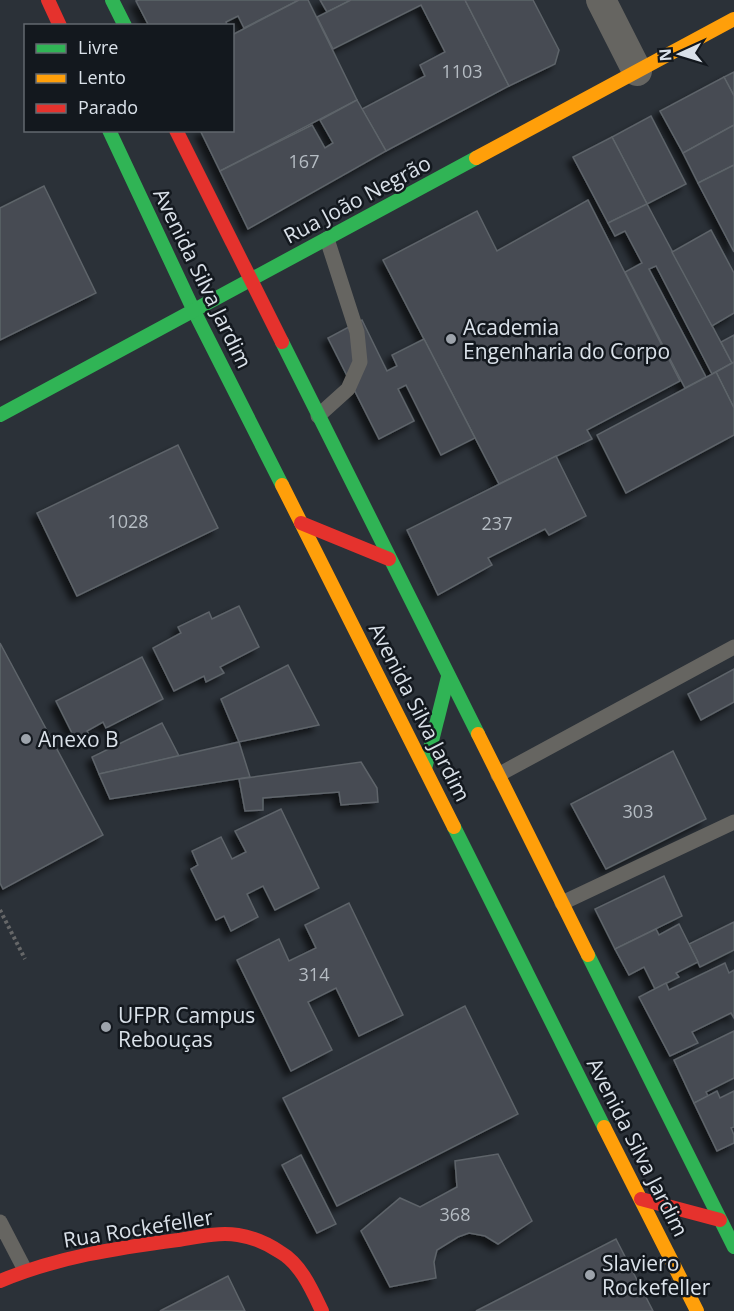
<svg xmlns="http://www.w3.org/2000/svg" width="734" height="1311" font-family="'Open Sans',sans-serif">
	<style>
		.building { fill: #464c52; stroke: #5e646a; stroke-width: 1.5; filter: url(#shadow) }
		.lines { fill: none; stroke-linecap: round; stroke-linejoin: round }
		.path { stroke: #666768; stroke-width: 4; stroke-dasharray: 3 3; stroke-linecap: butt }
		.lane { stroke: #666561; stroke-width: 15 }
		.street { stroke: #666561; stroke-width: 30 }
		.fast { stroke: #30b455; stroke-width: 14 }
		.slow { stroke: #ff9f0a; stroke-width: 14 }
		.jam { stroke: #e5322d; stroke-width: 14 }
		.poi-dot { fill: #9da3ab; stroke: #13181e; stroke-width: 2 }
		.labels { text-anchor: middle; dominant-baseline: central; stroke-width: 5; stroke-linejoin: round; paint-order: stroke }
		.number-label { font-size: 18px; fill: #b5bcc3 }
		.street-label { font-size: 21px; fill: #dae1e9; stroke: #13181e }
		.poi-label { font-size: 21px; fill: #dae1e9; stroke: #13181e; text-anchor: start }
	</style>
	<defs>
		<filter id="shadow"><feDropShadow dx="-5.5" dy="5.5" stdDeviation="3" flood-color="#0009"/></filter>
	</defs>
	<rect width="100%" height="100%" fill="#2b3138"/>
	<g class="building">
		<path d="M139,0H299L244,28L238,16L226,22L227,26H149L136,1Z"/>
		<path d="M299,0H308L357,100L220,171L200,130H232V35Z"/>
		<path d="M320,0H351L327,12Z"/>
		<path d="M351,0H465L509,86L386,151L362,109L425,76L420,65L445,52L421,5L333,49L317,17Z"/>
		<path d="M465,0H533L559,50L555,64L509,86Z"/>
		<path d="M734,72V96L724,77Z"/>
		<path d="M724,77L734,96V125L683,153L660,111Z"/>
		<path d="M357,100L386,151L248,229L220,171L312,125L325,148L333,143L320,120Z"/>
		<path d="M651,116L686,184L647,204L612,137Z"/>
		<path d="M734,125V165L698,183L683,153Z"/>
		<path d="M612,137L647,204L608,223L573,157Z"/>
		<path d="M734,165V252L698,183Z"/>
		<path d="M44,186L96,293L0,340V208Z"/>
		<path d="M588,200L680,381L587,430L592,439L499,484L383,260L477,211L497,251Z"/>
		<path d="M647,204L732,363L712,374L656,266L649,269L706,377L685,388L625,272L642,263L625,231L615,236L608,223Z"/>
		<path d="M711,230L734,273V313L712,326L672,252Z"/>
		<path d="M362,320L387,371L397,366L392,355L424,339L475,438L441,455L406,385L398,389L414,421L379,439L328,338Z"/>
		<path d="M734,335V362L732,363L721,342Z"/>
		<path d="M734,362V408L716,372Z"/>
		<path d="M716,372L734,408V435L626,493L597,435Z"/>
		<path d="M178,445L218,528L77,596L37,513Z"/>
		<path d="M556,456L586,516L549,535L545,529L488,558L492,565L438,595L407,530Z"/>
		<path d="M239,606L259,647L220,667L224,673L206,682L204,676L174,691L153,648L181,633L178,627L209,612L212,619Z"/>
		<path d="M0,643L103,835L3,889L0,883Z"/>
		<path d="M142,657L163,699L106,728L103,722L87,731L90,737L77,743L56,701Z"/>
		<path d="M288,665L319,725L239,742L221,699Z"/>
		<path d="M734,669V702L701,720L688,694Z"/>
		<path d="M162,723L179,756L99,774L92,757Z"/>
		<path d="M239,742L250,777L110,799L99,774Z"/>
		<path d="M673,751L706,819L606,869L571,804Z"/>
		<path d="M361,762L377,788L378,802L341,805L339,792L263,798V810L245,811L239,779Z"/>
		<path d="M281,809L319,888L275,910L263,886L247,894L258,917L231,931L224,916L216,920L191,869L198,865L192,851L221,837L232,859L246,852L235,831Z"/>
		<path d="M664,876L682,916L615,949L595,909Z"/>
		<path d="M349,903L403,1015L359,1036L336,988L308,1002L332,1050L291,1071L237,960L279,939L289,961L316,948L305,925Z"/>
		<path d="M734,922V950L700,967L689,944Z"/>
		<path d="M679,924L698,962L676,973L679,977L655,989L644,967L629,975L615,949L656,929L659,935Z"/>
		<path d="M725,963L729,973L734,970V1018L731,1013L692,1032L698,1043L670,1056L639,997L666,983L669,990Z"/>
		<path d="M465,1006L518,1114L337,1206L283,1098Z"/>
		<path d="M734,1031V1078L706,1092L708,1096L694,1103L674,1060Z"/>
		<path d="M717,1091L720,1098L734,1091V1127L731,1128L734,1135V1143L717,1151L694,1103Z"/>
		<path d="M498,1154L532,1221L498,1244L485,1236L469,1233L458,1237L437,1250L434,1262L436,1278L390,1287L361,1231L400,1198L420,1207L457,1187L455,1161Z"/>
		<path d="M301,1155L336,1224L317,1233L282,1165Z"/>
		<path d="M616,1239L653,1311H476Z"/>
		<path d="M228,1276L245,1311H160Z"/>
	</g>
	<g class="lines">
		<path class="path" d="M0,910L25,959"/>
		<g class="lane">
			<path d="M318,416L348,389L360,362L357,332L327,239"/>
			<path d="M498,775L734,647"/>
			<path d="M562,903L734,822"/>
			<path d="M0,1222L25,1270"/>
		</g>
		<path class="street" d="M601,0L637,71"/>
		<g class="fast">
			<path d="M112,0L125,26"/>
			<path d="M109,130L194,311L282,485"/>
			<path d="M282,342L478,734"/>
			<path d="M0,415L476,158"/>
			<path d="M425,769L448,677"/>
			<path d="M454,827L604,1127"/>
			<path d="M588,955L734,1247"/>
		</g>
		<g class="slow">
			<path d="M476,158L734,19"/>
			<path d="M282,485L454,827"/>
			<path d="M478,734L588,955"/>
			<path d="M604,1127L697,1311"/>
		</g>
		<g class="jam">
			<path d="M48,0L60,26"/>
			<path d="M176,130L282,342"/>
			<path d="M301,523L389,559"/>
			<path d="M641,1199L720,1220"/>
			<path d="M0,1281C57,1257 117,1248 178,1240C197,1237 218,1232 238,1235C252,1237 268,1244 280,1252C301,1264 312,1290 322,1311"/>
		</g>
	</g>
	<g class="poi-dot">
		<circle cx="451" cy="339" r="6"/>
		<circle cx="26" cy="739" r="6"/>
		<circle cx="106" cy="1027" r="6"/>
		<circle cx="590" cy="1275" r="6"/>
	</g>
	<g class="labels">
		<g class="number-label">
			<text x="462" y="71">1103</text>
			<text x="304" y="161">167</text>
			<text x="128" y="521">1028</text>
			<text x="497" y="523">237</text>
			<text x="638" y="811">303</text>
			<text x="314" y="974">314</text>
			<text x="455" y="1214">368</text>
		</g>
		<g class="street-label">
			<text transform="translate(357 199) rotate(-28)">Rua João Negrão</text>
			<text transform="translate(203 278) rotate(64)">Avenida Silva Jardim</text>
			<text transform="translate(420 712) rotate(63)">Avenida Silva Jardim</text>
			<text transform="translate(638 1147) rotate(63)">Avenida Silva Jardim</text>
			<text transform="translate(138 1228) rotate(-9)">Rua Rockefeller</text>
		</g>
		<g class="poi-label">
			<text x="463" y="327">Academia<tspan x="463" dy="24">Engenharia do Corpo</tspan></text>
			<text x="38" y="739">Anexo B</text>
			<text x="118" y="1015">UFPR Campus<tspan x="118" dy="24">Rebouças</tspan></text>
			<text x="602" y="1263">Slaviero<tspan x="602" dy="24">Rockefeller</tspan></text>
		</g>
	</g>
	<rect x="24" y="24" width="210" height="108" fill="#13181e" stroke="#63686f" stroke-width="1.5"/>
	<rect x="36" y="44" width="30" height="9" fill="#30b455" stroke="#63686f" stroke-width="1.5"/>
	<text x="78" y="54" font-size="18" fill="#dae1e9">Livre</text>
	<rect x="36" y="74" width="30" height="9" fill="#ff9f0a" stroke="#63686f" stroke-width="1.5"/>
	<text x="78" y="84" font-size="18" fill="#dae1e9">Lento</text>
	<rect x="36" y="104" width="30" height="9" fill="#e5322d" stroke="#63686f" stroke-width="1.5"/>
	<text x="78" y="114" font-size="18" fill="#dae1e9">Parado</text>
	<g transform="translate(680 54) rotate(266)" stroke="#13181e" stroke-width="4.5" paint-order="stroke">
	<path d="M0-4.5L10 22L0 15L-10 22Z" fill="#dae1e9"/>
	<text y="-9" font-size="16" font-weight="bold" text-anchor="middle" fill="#dae1e9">N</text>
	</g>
</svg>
